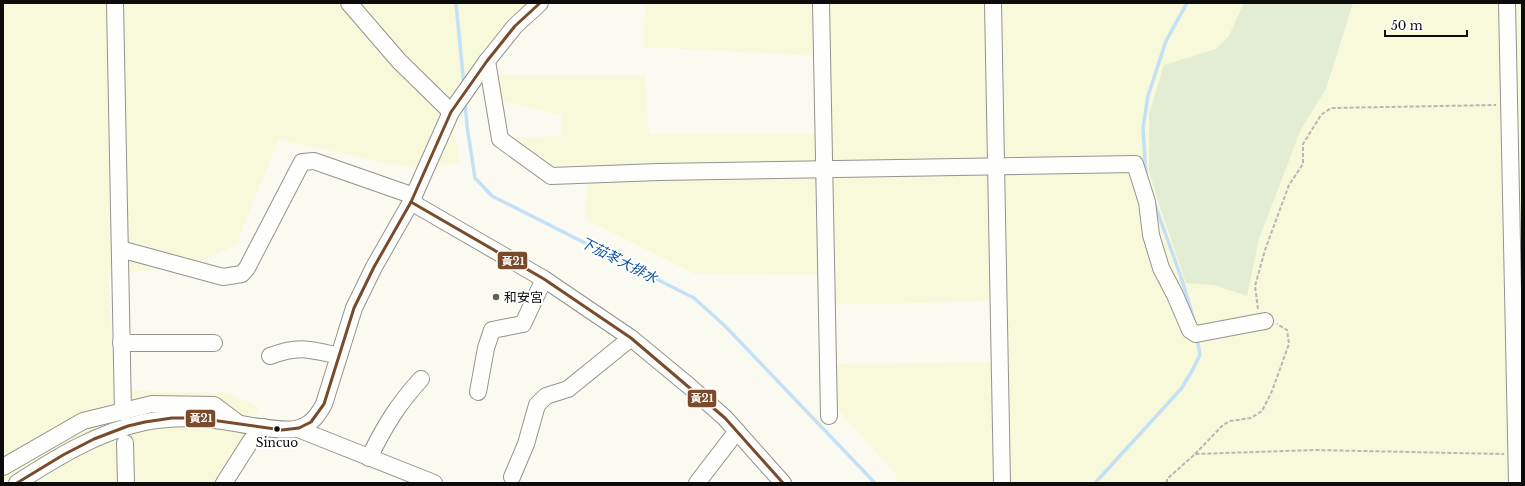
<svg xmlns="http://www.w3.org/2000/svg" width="1525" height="486" font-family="'Libre Baskerville','Noto Sans TC',serif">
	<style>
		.farmland { fill: #f8f8db }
		.cemetery { fill: #e3edd3 }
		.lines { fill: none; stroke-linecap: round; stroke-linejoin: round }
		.stream { stroke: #c4e0f7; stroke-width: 3.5 }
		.minor-casing { stroke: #93938f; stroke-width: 18 }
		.path { stroke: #b7b7b5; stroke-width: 2; stroke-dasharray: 4 2; stroke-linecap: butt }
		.minor { stroke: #fefefd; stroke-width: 16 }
		.bus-1-casing { stroke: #fff; stroke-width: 6 }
		.bus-1 { stroke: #7a4b2a; stroke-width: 3 }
		.poi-dot { fill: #5f5f5c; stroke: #fff; stroke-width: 1.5 }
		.bus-dot { fill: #0c0c0c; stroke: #fff; stroke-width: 1.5 }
		.labels { text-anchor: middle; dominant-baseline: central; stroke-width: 4; stroke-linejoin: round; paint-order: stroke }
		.bus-label { font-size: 12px; fill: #0c0c0c; stroke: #fff }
		.poi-label { font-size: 13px; fill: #0c0c0c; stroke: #fff; text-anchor: start }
		.water-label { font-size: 14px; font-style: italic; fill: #0e54a5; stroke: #fff }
		.line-badge { stroke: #fff; stroke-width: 1.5 }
		.badge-label { font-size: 11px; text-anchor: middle; font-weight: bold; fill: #fff }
	</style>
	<rect width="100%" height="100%" fill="#fafaf0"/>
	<g class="farmland">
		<path d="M3,3H540L449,103L456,140L459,164L450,163L425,169L384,163L279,139L236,245L196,264L108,275L115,390L230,394L259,407L228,470L227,483H3Z"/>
		<path d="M645,3H1500L1511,483H900L895,473L831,402L834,364L993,362L994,301L828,305L830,275L695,274L585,219L588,174L551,176L500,139L561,136V115L499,100L495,75H645L649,134H822L821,56L644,47Z"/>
		<path d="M1508,3H1522V483Z"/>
	</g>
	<path class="cemetery" d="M1246,3H1353L1326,89L1301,129L1259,239L1247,296L1214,285L1186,283L1160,207L1149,171V114L1164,65L1216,49L1229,36L1243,5Z"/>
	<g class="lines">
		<g class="stream">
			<path d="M456,3L464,86"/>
			<path d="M465,102L467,126L475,178L492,196L694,298L725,326L875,483"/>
			<path d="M1146,175L1143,128L1148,96L1166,41L1187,3"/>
			<path d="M1154,202L1182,280L1196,327"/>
			<path d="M1095,483L1181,389L1192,371L1200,355L1197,338"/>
		</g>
		<g class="minor-casing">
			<g id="minor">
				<path d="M115,3L123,412"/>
				<path d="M349,3L399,61L451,112"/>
				<path d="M821,3L829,416"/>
				<path d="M993,3L1002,483"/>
				<path d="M1507,3L1517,483"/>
				<path d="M487,61L500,139L551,176L659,172L1135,164L1147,202L1151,235L1161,268L1175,295L1190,330L1196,334L1265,321"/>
				<path d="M411,202L544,279L631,338L689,386L725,418L783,483"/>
				<path d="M120,249L223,277L242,274L247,268L302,162L314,161L414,196"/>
				<path d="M121,343H214"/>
				<path d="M270,356C299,345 310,349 339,356"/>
				<path d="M478,392L486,348L492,330L523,324L544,279"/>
				<path d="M298,429L434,483"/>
				<path d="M125,443L126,483"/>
				<path d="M369,458C384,427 398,404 421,379"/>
				<path d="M3,467L83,421L152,404L214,405L238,423"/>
				<path d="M512,477L526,444L537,405L546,396L568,389L631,338"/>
				<path d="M17,483C57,457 98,432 145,422C170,417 190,417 215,420C234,422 284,434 299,428C312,424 318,415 324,404L354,308L374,267L411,202L451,112L487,61L515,26L540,3"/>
				<path d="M224,483L250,442L263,427"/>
				<path d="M697,483L737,431"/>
			</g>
		</g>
		<g class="path">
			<path d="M1258,309L1255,286L1265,250L1289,185L1303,164V144L1321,115L1331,108L1496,105"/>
			<path d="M1195,454L1223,425L1230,421L1251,418L1262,411L1272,391L1289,344L1287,330L1277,324"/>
			<path d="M1167,483V479L1195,454L1315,450L1504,454"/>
		</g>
		<use href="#minor" class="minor"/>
		<g class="bus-1-casing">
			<g id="bus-1">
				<path d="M411,202L544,279L631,338L725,418L783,483"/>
				<path d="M17,483L63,455L94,439L128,426L145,422L172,418H197L282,430L299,428L311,422L324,404L354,308L374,267L411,202L451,112L487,61L515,26L540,3"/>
			</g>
		</g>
		<use href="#bus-1" class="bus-1"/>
	</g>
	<circle class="poi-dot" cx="496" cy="297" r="4"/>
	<circle class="bus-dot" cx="277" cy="429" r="3.5"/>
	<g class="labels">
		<g class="bus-label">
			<text x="277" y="442">Sincuo</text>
		</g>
		<g class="poi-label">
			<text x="504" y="297">和安宮</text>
		</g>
		<g class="water-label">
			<text transform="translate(619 260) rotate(27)">下茄苳大排水</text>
		</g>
	</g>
	<g class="line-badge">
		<rect x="497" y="251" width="31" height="19" rx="4" fill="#7a4b2a"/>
		<rect x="687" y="389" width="30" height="19" rx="4" fill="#7a4b2a"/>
		<rect x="185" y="409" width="31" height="19" rx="4" fill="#7a4b2a"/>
	</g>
	<g class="badge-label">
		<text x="513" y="265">黃21</text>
		<text x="702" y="402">黃21</text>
		<text x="201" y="422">黃21</text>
	</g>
	<rect width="1525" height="486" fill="none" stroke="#0c0c0c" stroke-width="8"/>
	<path d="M1385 30v6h82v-6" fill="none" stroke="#0c0c0c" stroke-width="2"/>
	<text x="1391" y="30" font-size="12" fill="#0c0c0c" stroke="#ffffff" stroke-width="3" paint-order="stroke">50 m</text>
</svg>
